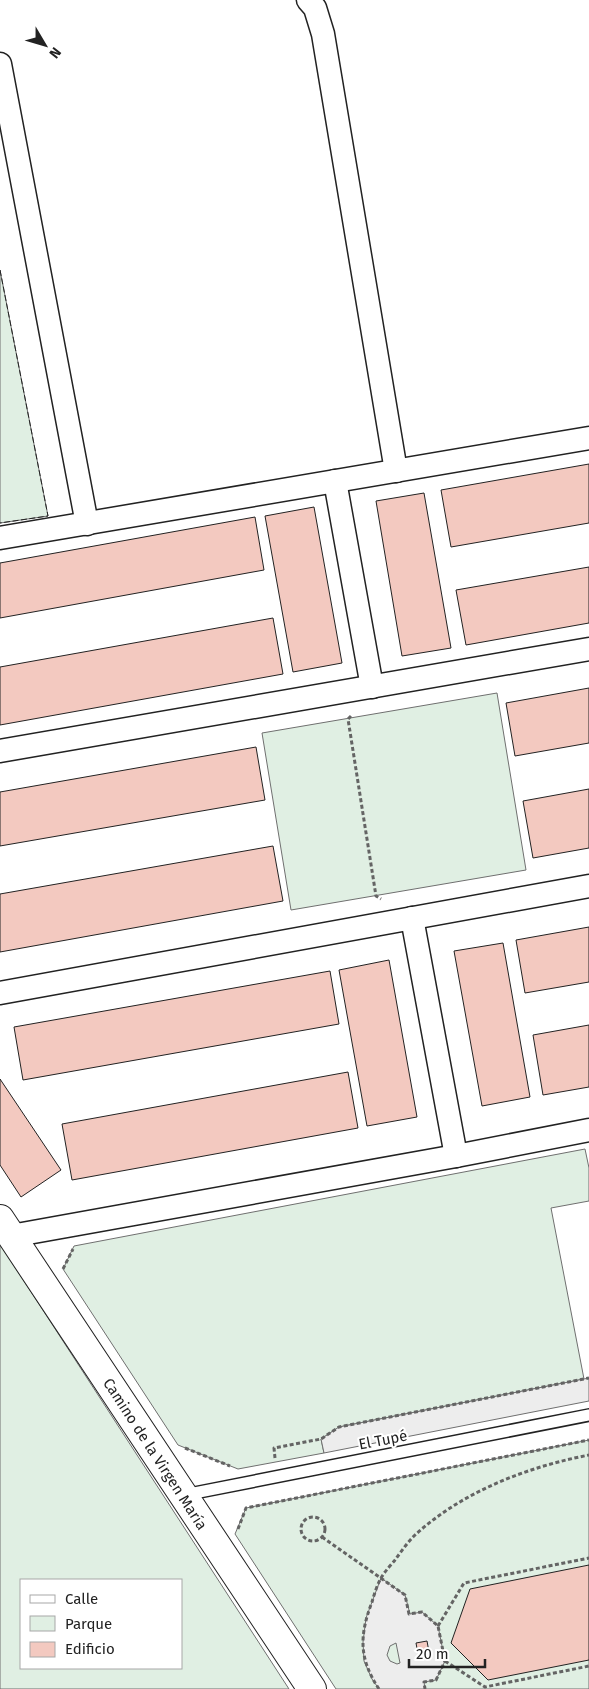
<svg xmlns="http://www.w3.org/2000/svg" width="589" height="1689" font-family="'Fira Sans',sans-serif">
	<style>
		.green { fill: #e0efe3; stroke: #6f6f6f; fill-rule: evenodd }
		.parking { fill: #ededed; stroke: #6f6f6f; fill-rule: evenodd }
		.building { fill: #f3c9c0; stroke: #222 }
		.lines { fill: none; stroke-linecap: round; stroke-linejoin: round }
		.service-casing { stroke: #222; stroke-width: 14 }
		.minor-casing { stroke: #222; stroke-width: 25 }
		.tertiary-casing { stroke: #222; stroke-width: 30 }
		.path { stroke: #646464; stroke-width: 3; stroke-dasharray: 4 2.5; stroke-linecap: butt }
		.service { stroke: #fff; stroke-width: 11 }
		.minor { stroke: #fff; stroke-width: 22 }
		.tertiary { stroke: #fff; stroke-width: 28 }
		.fence { stroke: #222; stroke-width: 1; stroke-dasharray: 6 2.5; stroke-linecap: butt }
		.labels { text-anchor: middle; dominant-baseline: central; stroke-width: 4; stroke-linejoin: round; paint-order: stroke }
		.street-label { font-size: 15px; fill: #222; stroke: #fff }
	</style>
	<rect width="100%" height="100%" fill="#fff"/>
	<g class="green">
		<path d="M0,270L48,516L0,523Z"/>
		<path d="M497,693L526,870L291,910L262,733Z"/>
		<path d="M585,1149L589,1168V1201L551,1208L584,1379L339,1427L321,1439L324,1453L238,1469L178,1445L63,1269L74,1246Z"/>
		<path d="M0,1244L289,1689H0ZM21,1580H181V1668H21Z"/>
		<path d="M589,1440V1689H336L235,1534L246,1508Z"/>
	</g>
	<g class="parking">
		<path d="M589,1378V1401L324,1453L321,1439L339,1427Z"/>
		<path d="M381,1578L405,1595L410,1614L422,1612L438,1626L445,1661L436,1680L424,1682L425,1689H379L372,1679L364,1661L363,1642L366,1618ZM396,1643L400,1663L397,1664L390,1661L387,1655L390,1646Z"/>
	</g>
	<g class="building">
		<path d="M589,464V523L451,547L441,490Z"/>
		<path d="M424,493L451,648L402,656L376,501Z"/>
		<path d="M314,507L342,663L293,672L265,516Z"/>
		<path d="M255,517L264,570L0,618V563Z"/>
		<path d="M589,567V623L466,645L456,590Z"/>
		<path d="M273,618L283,674L0,725V667Z"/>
		<path d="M589,688V743L515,756L506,703Z"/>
		<path d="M256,747L265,800L0,846V792Z"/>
		<path d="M589,789V848L533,858L523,801Z"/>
		<path d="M273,846L283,901L0,952V894Z"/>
		<path d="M589,927V982L525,993L516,940Z"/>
		<path d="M503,943L530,1097L482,1106L454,951Z"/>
		<path d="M389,960L417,1117L367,1126L339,970Z"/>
		<path d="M330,971L339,1024L23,1080L14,1027Z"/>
		<path d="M589,1025V1087L543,1095L533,1035Z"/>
		<path d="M348,1072L358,1128L72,1180L62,1124Z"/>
		<path d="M0,1079L61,1170L21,1197L0,1165Z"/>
		<path d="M589,1565V1660L488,1680L451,1643L470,1589Z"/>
		<path d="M427,1641L429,1652L418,1654L416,1643Z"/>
	</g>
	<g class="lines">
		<g class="service-casing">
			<path id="service" d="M184,1495L589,1415"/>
		</g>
		<g class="minor-casing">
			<g id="minor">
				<path d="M308,0L315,8L323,34L396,471"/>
				<path d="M0,64L87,524"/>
				<path d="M335,481L372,687"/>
				<path d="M0,538L589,438"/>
				<path d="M0,751L589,649"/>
				<path d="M412,918L456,1156"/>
				<path d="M0,993L589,886"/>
				<path d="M11,1236L456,1156L589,1130"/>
			</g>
		</g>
		<g class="tertiary-casing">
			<path id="tertiary" d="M0,1219L312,1689"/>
		</g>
		<g class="path">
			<path d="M351,716L348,719L376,896L381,899"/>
			<path d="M63,1269L73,1249"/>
			<path d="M185,1448L230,1466"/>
			<path d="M275,1458L274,1448L321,1439L339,1427L589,1378"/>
			<circle cx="313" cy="1529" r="12"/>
			<path d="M238,1529L246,1508L589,1440"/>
			<path d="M322,1537L405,1595L409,1614L422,1612L438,1626L445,1661L436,1680L424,1682L425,1689"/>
			<path d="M438,1626L464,1583L589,1558"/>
			<path d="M445,1661L485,1687L589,1666"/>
			<path d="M379,1689C359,1659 359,1636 372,1602C374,1595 377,1585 381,1578C385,1571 391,1565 395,1560C401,1552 407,1543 414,1536C461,1492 527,1467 589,1455"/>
		</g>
		<use href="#service" class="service"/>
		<use href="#minor" class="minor"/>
		<use href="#tertiary" class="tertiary"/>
		<path class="fence" d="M0,270L48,516L0,523"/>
	</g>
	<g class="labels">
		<g class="street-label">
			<text transform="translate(383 1440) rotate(-11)">El Tupé</text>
			<text transform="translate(155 1454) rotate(57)">Camino de la Virgen María</text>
		</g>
	</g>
	<rect x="20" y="1579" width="162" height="90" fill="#ffffff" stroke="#a7a7a7"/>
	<rect x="30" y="1595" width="25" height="8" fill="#ffffff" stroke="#a7a7a7"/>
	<text x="65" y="1604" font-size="15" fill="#222222">Calle</text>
	<rect x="30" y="1616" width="25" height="15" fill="#e0efe3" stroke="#a7a7a7"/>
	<text x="65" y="1629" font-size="15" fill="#222222">Parque</text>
	<rect x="30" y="1642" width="25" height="15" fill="#f3c9c0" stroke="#a7a7a7"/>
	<text x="65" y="1654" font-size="15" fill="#222222">Edificio</text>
	<g transform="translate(45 45) rotate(128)" stroke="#ffffff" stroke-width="4" paint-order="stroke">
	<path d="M0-4L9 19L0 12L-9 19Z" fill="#222222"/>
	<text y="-8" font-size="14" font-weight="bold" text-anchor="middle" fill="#222222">N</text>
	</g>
	<path d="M409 1659v8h76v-8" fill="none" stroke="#222222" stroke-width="2.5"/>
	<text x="416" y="1659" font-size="15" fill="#222222" stroke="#ffffff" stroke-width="4" paint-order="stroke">20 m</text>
</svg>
